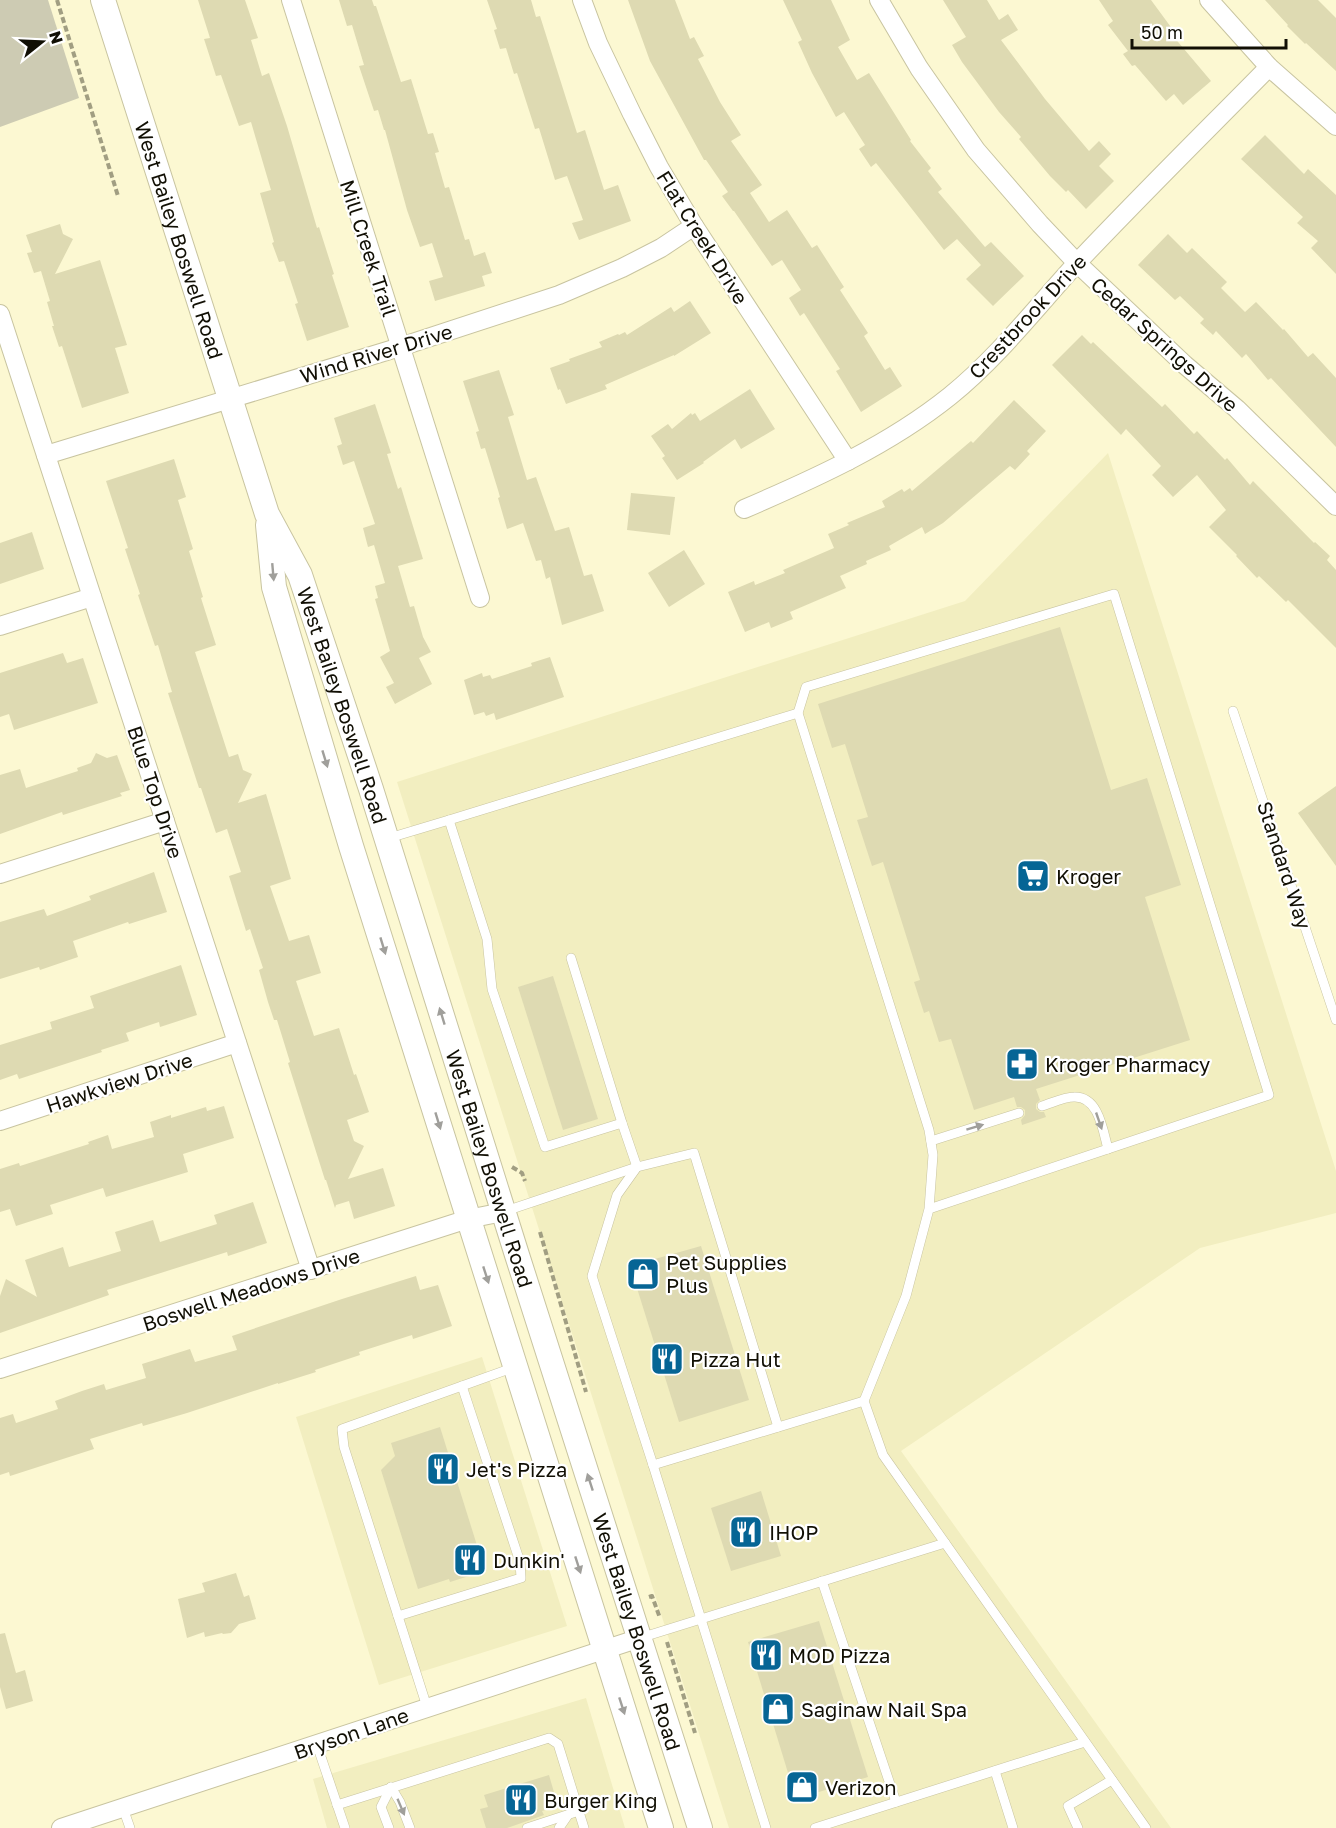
<svg xmlns="http://www.w3.org/2000/svg" width="1336" height="1828" font-family="'Golos Text',sans-serif">
	<style>
		.built { fill: #f2eec0 }
		.green { fill: #cdcbb3 }
		.building { fill: #dedab2 }
		.lines { fill: none; stroke-linecap: round; stroke-linejoin: round }
		.service-casing { stroke: #c8c4a0; stroke-width: 10 }
		.minor-casing { stroke: #c8c4a0; stroke-width: 20 }
		.secondary-casing { stroke: #c8c4a0; stroke-width: 26 }
		.path { stroke: #a19e82; stroke-width: 4; stroke-dasharray: 6 3; stroke-linecap: butt }
		.service { stroke: #fff; stroke-width: 9 }
		.minor { stroke: #fff; stroke-width: 18 }
		.secondary { stroke: #fff; stroke-width: 24 }
		.oneway { fill: #a09f9b }
		.labels { text-anchor: middle; dominant-baseline: central; stroke-width: 4.5; stroke-linejoin: round; paint-order: stroke }
		.street-label { font-size: 20px; fill: #110f04; stroke: #fff }
		.poi-label { font-size: 20px; fill: #110f04; stroke: #fff; text-anchor: start }
	</style>
	<rect width="100%" height="100%" fill="#fcf8d2"/>
	<g class="built">
		<path d="M1108,453L1336,1171V1213L1200,1248L901,1451L1171,1828H729L397,782L965,601Z"/>
		<path d="M482,1357L567,1626L379,1685L296,1417Z"/>
		<path d="M586,1698L625,1828H327L313,1779Z"/>
	</g>
	<path class="green" d="M0,0H48L79,98L0,127Z"/>
	<g class="building">
		<path d="M198,0H245L258,38L251,40L262,76L269,73L287,126L317,228L319,227L334,274L332,275L349,327L307,341L295,304L298,303L284,261L279,262L272,243L274,242L260,193L271,190L251,122L239,126L221,75L216,76L204,39L210,38Z"/>
		<path d="M339,0H372L374,6H376L401,82L411,79L428,134L433,133L439,152L435,153L445,188L449,187L465,240L469,239L474,256L485,252L492,273L482,276L485,286L435,301L429,281L443,277L432,243L420,247L407,210L385,130H384L378,110L374,111L359,66L364,65L352,25L347,26Z"/>
		<path d="M487,0H531L536,17L540,16L577,133L585,130L604,190L618,185L631,221L579,240L572,223L583,220L567,176L555,180L539,128L535,129L517,73L514,74L506,48L500,49L494,30L497,29Z"/>
		<path d="M628,0H675L690,39L694,37L704,56L698,59L720,102L741,135L731,141L762,185L750,193L769,222L787,210L812,248L817,245L844,287L840,290L868,333L864,336L885,370L890,367L902,386L861,412L836,371L840,369L804,313L800,316L789,298L801,290L782,260L772,266L734,211H733L722,196L728,192L706,160H704L650,61Z"/>
		<path d="M783,0H831L850,40L838,47L857,80L869,73L911,140L910,141L931,168L928,171L942,189L938,192L985,247L991,242L1024,276L993,306L966,279L981,265L957,239L944,250L876,163L871,167L859,149L865,145L844,112L836,117L812,73L798,42L802,40Z"/>
		<path d="M943,0H987L999,20L1008,14L1018,30L1001,40L1045,99L1089,151L1099,141L1111,154L1099,166L1114,181L1086,209L1068,190L1066,192L1050,176L1019,139L1021,137L999,112L962,62L952,45L966,37Z"/>
		<path d="M1099,0H1151L1176,34L1173,36L1211,81L1183,105L1174,94L1166,101L1135,65L1132,66L1123,54L1128,51L1108,25L1113,21Z"/>
		<path d="M1265,0H1318L1336,18V71L1306,43L1305,44L1287,26L1288,25Z"/>
		<path d="M1265,135L1304,174L1308,169L1336,195V274L1311,248L1318,241L1297,223L1303,217L1241,159Z"/>
		<path d="M60,224L63,234L73,239L55,274L100,260L127,345L115,348L129,393L82,408L62,346L59,347L52,326H54L47,302L50,301L41,271L34,273L27,253L32,252L26,235Z"/>
		<path d="M1168,234L1187,253L1192,248L1227,282L1221,288L1245,312L1256,302L1283,330L1284,329L1308,357L1313,353L1336,378V447L1271,378L1268,380L1246,354L1242,358L1216,331L1213,335L1200,323L1204,319L1180,296L1175,300L1138,265Z"/>
		<path d="M690,301L711,333L674,356V355L605,385L607,389L566,404L560,389L558,390L550,368L570,361L569,359L602,347L599,342L618,334L619,335L625,332L627,335L671,307L674,312Z"/>
		<path d="M1082,335L1091,344L1093,342L1162,407L1165,404L1194,434L1197,431L1225,460L1227,458L1250,485L1253,481L1314,543L1315,542L1330,556L1327,560L1336,570V648L1288,600L1286,602L1259,576L1257,578L1236,556L1237,555L1209,527L1226,510L1197,475L1173,497L1152,475L1161,466L1126,429L1121,435L1052,365Z"/>
		<path d="M499,370L514,415L508,417L527,480L536,477L555,531L569,527L584,576L592,574L604,611L562,625L550,577L546,579L541,560L536,561L523,523L507,529L498,498L500,497L498,490L485,448L481,449L476,432L479,431L463,381Z"/>
		<path d="M750,389L775,429L741,449L735,439L703,462L704,463L677,480L662,458L665,456L651,436L668,424L672,429L691,413L692,415L695,413L700,421Z"/>
		<path d="M1014,400L1046,431L1027,451L1030,454L1015,470L1010,466L943,523L925,534L922,527L889,546L891,550L866,561L867,564L840,576L846,588L790,612L793,619L771,628L769,622L745,632L728,592L754,581L755,585L785,573L783,570L834,548L828,534L849,525L847,523L885,507L882,501L902,489L904,492L910,488L912,491L971,441L973,443Z"/>
		<path d="M375,404L391,453L387,454L398,489L401,487L423,559L398,566L410,607L414,606L423,637L431,652L419,658L432,684L395,704L386,687L394,683L380,657L390,651L375,599L378,598L375,586L385,583L374,545L368,547L363,528L375,524L354,461L343,465L337,446L342,444L334,418Z"/>
		<path d="M174,459L186,497L178,500L193,549L189,551L203,597L201,598L216,645L195,652L229,757L238,754L243,770L252,774L238,803L266,794L291,879L270,886L289,941L309,935L321,973L296,981L314,1036L339,1028L354,1075L356,1074L369,1112L347,1120L354,1141L364,1146L348,1179L383,1168L395,1206L354,1219L349,1201L336,1205L335,1208L326,1180H325L288,1063L290,1062L277,1020H274L268,1002L259,970L263,968L250,929L246,931L229,876L241,872L227,829L216,833L201,788H199L168,693L172,692L158,645L155,646L138,595L140,594L125,549L128,548L106,481Z"/>
		<path d="M631,493L675,497L670,535L627,530Z"/>
		<path d="M32,532L44,569L0,584V543Z"/>
		<path d="M684,550L705,584L669,607L648,573Z"/>
		<path d="M1060,627L1111,790L1147,778L1181,885L1145,897L1190,1040L1036,1089L1040,1100L1036,1104V1109L1040,1112H1044L1046,1117L1022,1125L1021,1120L1025,1115V1110L1021,1107H1017L1014,1097L974,1110L951,1039L939,1042L929,1011L924,1013L914,982L920,980L883,862L872,866L857,820L868,817L845,744L832,748L818,704Z"/>
		<path d="M63,653L67,663L83,658L98,703L14,730L9,714L0,717V673Z"/>
		<path d="M550,657L564,697L496,720L494,713L486,716L484,712L474,715L464,680L482,673L483,677L490,675L492,679L532,666L531,663Z"/>
		<path d="M96,753L107,758L117,755L130,790L120,793L122,796L63,815L62,812L0,834V775L20,769L26,788L78,771L77,768L91,763Z"/>
		<path d="M1336,786V866L1298,813Z"/>
		<path d="M154,872L167,912L129,924L128,922L73,941L78,957L40,970L39,967L0,979V922L44,909L47,916L91,900L89,896Z"/>
		<path d="M181,965L197,1015L160,1027L159,1022L126,1033L129,1041L101,1050L102,1052L19,1079L17,1074L0,1080V1045L52,1029L50,1022L94,1008L90,996Z"/>
		<path d="M553,976L598,1119L563,1130L518,987Z"/>
		<path d="M224,1106L234,1138L183,1154L188,1172L106,1197L103,1188L50,1205L53,1214L16,1226L10,1209L0,1212V1169L19,1163L20,1166L89,1144L88,1142L108,1135L112,1149L154,1137L150,1122L171,1115V1118L206,1107L207,1111Z"/>
		<path d="M253,1202L267,1243L228,1256L227,1252L107,1290L109,1295L0,1333V1296L6,1279L37,1297L25,1260L63,1247L69,1267L121,1251L115,1232L153,1220L160,1242L217,1224L214,1215Z"/>
		<path d="M701,1246L749,1400L679,1422L630,1266Z"/>
		<path d="M416,1276L420,1290L438,1285L452,1326L413,1339L412,1335L359,1352L360,1355L315,1370L316,1372L278,1384V1383L187,1413L143,1426L142,1423L90,1439L94,1449L10,1476L9,1472L0,1475V1418L13,1414L16,1423L58,1409L55,1401L82,1391L104,1384L106,1390L146,1378L142,1364L190,1349L195,1362L237,1350L232,1336L342,1299Z"/>
		<path d="M440,1427L485,1571L450,1582L449,1579L418,1589L381,1470L395,1456L391,1443Z"/>
		<path d="M761,1491L781,1556L731,1571L711,1508Z"/>
		<path d="M236,1573L244,1597L249,1595L256,1619L239,1624L231,1633L223,1634L222,1633L205,1637L204,1632L187,1638L178,1599L205,1592L202,1583Z"/>
		<path d="M819,1621L868,1777L796,1799L748,1642Z"/>
		<path d="M5,1633L16,1673L25,1670L33,1701L6,1709L0,1687V1634Z"/>
		<path d="M549,1775L558,1806L542,1811L544,1815L507,1828H486L480,1809L488,1807L484,1795Z"/>
	</g>
	<g class="lines">
		<g class="service-casing">
			<g id="service">
				<path d="M1233,711L1336,1020"/>
				<path d="M798,713L449,820L487,939L492,989L545,1147L622,1123L637,1167L617,1195L592,1276L653,1465L864,1401"/>
				<path d="M389,838L449,820"/>
				<path d="M571,958L622,1123"/>
				<path d="M1042,1106C1052,1103 1064,1097 1074,1097C1099,1096 1103,1131 1108,1149"/>
				<path d="M931,1141L1019,1113"/>
				<path d="M929,1209L1269,1095L1114,594L806,687L798,713L929,1130L933,1155L929,1209L906,1296L864,1401L883,1455L1146,1828"/>
				<path d="M503,1212L637,1167L694,1153L778,1427"/>
				<path d="M653,1465L766,1828"/>
				<path d="M822,1581L896,1802"/>
				<path d="M398,1616L521,1578L520,1562L462,1386"/>
				<path d="M640,1638L945,1543"/>
				<path d="M427,1707L344,1447L342,1429L515,1367"/>
				<path d="M317,1745L345,1828"/>
				<path d="M995,1771L1013,1828"/>
				<path d="M391,1787L400,1802L410,1828"/>
				<path d="M337,1805L549,1738L558,1744L584,1828"/>
				<path d="M123,1808L130,1828"/>
				<path d="M389,1828L381,1807L391,1787"/>
				<path d="M527,1828L579,1811"/>
				<path d="M559,1828L568,1815"/>
				<path d="M815,1828L1085,1742"/>
				<path d="M1078,1828L1068,1806L1112,1780"/>
			</g>
		</g>
		<g class="minor-casing">
			<g id="minor">
				<path d="M291,0L480,598"/>
				<path d="M582,0L598,43L632,114L659,167L694,226L848,461"/>
				<path d="M879,0L919,68L976,150L1040,224L1077,263L1185,365L1237,409L1336,506"/>
				<path d="M1209,0L1269,67L1336,126"/>
				<path d="M0,314L311,1270"/>
				<path d="M46,455L400,347L559,295L622,268L661,248L694,226"/>
				<path d="M744,509C816,478 889,445 950,396C997,358 1035,309 1075,265C1138,198 1204,133 1269,67"/>
				<path d="M0,626L92,597"/>
				<path d="M0,874L165,821"/>
				<path d="M0,1121L237,1043"/>
				<path d="M0,1369L468,1219L503,1212"/>
				<path d="M61,1828L640,1638"/>
			</g>
		</g>
		<g class="secondary-casing">
			<g id="secondary">
				<path id="s1" d="M103,0L267,514L300,575L371,789L517,1255L700,1828"/>
				<path d="M268,525L274,587L351,846L661,1828"/>
			</g>
		</g>
		<g class="path">
			<path d="M57,0L118,196"/>
			<path d="M512,1167L522,1173L525,1181"/>
			<path d="M540,1232L586,1392"/>
			<path d="M649,1597L652,1596L660,1618"/>
			<path d="M667,1642L695,1733"/>
		</g>
		<use href="#service" class="service"/>
		<use href="#minor" class="minor"/>
		<use href="#secondary" class="secondary"/>
	</g>
	<defs><path id="oneway-solid" d="M-6-.8H1V-3.2L6.5 0L1 3.2V.8H-6Z" transform="scale(1.5)"/></defs>
	<g class="oneway">
		<use href="#oneway-solid" transform="translate(273 572) rotate(85)"/>
		<use href="#oneway-solid" transform="translate(325 759) rotate(73)"/>
		<use href="#oneway-solid" transform="translate(383 946) rotate(73)"/>
		<use href="#oneway-solid" transform="translate(442 1016) rotate(-107)"/>
		<use href="#oneway-solid" transform="translate(438 1121) rotate(73)"/>
		<use href="#oneway-solid" transform="translate(1099 1121) rotate(71)"/>
		<use href="#oneway-solid" transform="translate(975 1127) rotate(-17)"/>
		<use href="#oneway-solid" transform="translate(486 1275) rotate(72)"/>
		<use href="#oneway-solid" transform="translate(590 1482) rotate(-108)"/>
		<use href="#oneway-solid" transform="translate(578 1565) rotate(72)"/>
		<use href="#oneway-solid" transform="translate(622 1706) rotate(72)"/>
		<use href="#oneway-solid" transform="translate(401 1807) rotate(67)"/>
	</g>
	<defs>
		<g id="supermarket-square" transform="scale(1.725)"><rect x="-9" y="-9" width="18" height="18" rx="4" fill="#066595" stroke="#fff"/><path d="M-6-5.5h2.5l.6 2H6L4.5 2H-2.5L-4.4-4H-6ZM-1.5 3.2a1.3 1.3 0 1 0 .1 0ZM3 3.2a1.3 1.3 0 1 0 .1 0Z" fill="#fff"/></g>
		<g id="pharmacy-square" transform="scale(1.725)"><rect x="-9" y="-9" width="18" height="18" rx="4" fill="#066595" stroke="#fff"/><path d="M-2-6h4v4h4v4h-4v4h-4v-4h-4v-4h4Z" fill="#fff"/></g>
		<g id="shop-square" transform="scale(1.725)"><rect x="-9" y="-9" width="18" height="18" rx="4" fill="#066595" stroke="#fff"/><path d="M-5-2.5h2.3a2.7 3.5 0 0 1 5.4 0H5L5.5 6h-11ZM-1.5-2.5h3a1.5 2.3 0 0 0-3 0Z" fill="#fff"/></g>
		<g id="restaurant-square" transform="scale(1.725)"><rect x="-9" y="-9" width="18" height="18" rx="4" fill="#066595" stroke="#fff"/><path d="M-5-6h1v4h1v-4h1v4h1v-4h1v5L-1.5 .5V6h-2V.5L-5-1ZM5-6V6H3V1.5H1.5Q1.5-4 5-6Z" fill="#fff"/></g>
	</defs>
	<g fill-rule="evenodd">
		<use href="#supermarket-square" x="1033" y="876"/>
		<use href="#pharmacy-square" x="1022" y="1064"/>
		<use href="#shop-square" x="643" y="1274"/>
		<use href="#restaurant-square" x="667" y="1359"/>
		<use href="#restaurant-square" x="443" y="1469"/>
		<use href="#restaurant-square" x="746" y="1532"/>
		<use href="#restaurant-square" x="470" y="1560"/>
		<use href="#restaurant-square" x="766" y="1655"/>
		<use href="#shop-square" x="778" y="1709"/>
		<use href="#shop-square" x="802" y="1787"/>
		<use href="#restaurant-square" x="521" y="1800"/>
	</g>
	<g class="labels">
		<g class="street-label">
			<text transform="translate(703 237) rotate(58)">Flat Creek Drive</text>
			<text stroke="none"><textPath href="#s1" startOffset="252">West Bailey Boswell Road</textPath></text>
			<text transform="translate(369 248) rotate(72)">Mill Creek Trail</text>
			<text transform="translate(1027 316) rotate(-47)">Crestbrook Drive</text>
			<text transform="translate(1165 344) rotate(42)">Cedar Springs Drive</text>
			<text transform="translate(376 353) rotate(-17)">Wind River Drive</text>
			<text stroke="none"><textPath href="#s1" startOffset="746">West Bailey Boswell Road</textPath></text>
			<text transform="translate(156 792) rotate(72)">Blue Top Drive</text>
			<text transform="translate(1285 865) rotate(72)">Standard Way</text>
			<text transform="translate(119 1082) rotate(-18)">Hawkview Drive</text>
			<text stroke="none"><textPath href="#s1" startOffset="1232">West Bailey Boswell Road</textPath></text>
			<text transform="translate(251 1289) rotate(-18)">Boswell Meadows Drive</text>
			<text stroke="none"><textPath href="#s1" startOffset="1718">West Bailey Boswell Road</textPath></text>
			<text transform="translate(351 1733) rotate(-19)">Bryson Lane</text>
		</g>
		<g class="poi-label">
			<text x="1056" y="876">Kroger</text>
			<text x="1045" y="1064">Kroger Pharmacy</text>
			<text x="666" y="1262">Pet Supplies<tspan x="666" dy="23">Plus</tspan></text>
			<text x="690" y="1359">Pizza Hut</text>
			<text x="466" y="1469">Jet's Pizza</text>
			<text x="769" y="1532">IHOP</text>
			<text x="493" y="1560">Dunkin'</text>
			<text x="789" y="1655">MOD Pizza</text>
			<text x="801" y="1709">Saginaw Nail Spa</text>
			<text x="825" y="1787">Verizon</text>
			<text x="544" y="1800">Burger King</text>
		</g>
	</g>
	<g transform="translate(42 42) rotate(72)" stroke="#ffffff" stroke-width="4.5" paint-order="stroke">
	<path d="M0-4.5L10 22L0 15L-10 22Z" fill="#110f04"/>
	<text y="-9" font-size="16" font-weight="bold" text-anchor="middle" fill="#110f04">N</text>
	</g>
	<path d="M1132 39v9h154v-9" fill="none" stroke="#110f04" stroke-width="3"/>
	<text x="1141" y="39" font-size="18" fill="#110f04" stroke="#ffffff" stroke-width="4.5" paint-order="stroke">50 m</text>
</svg>
